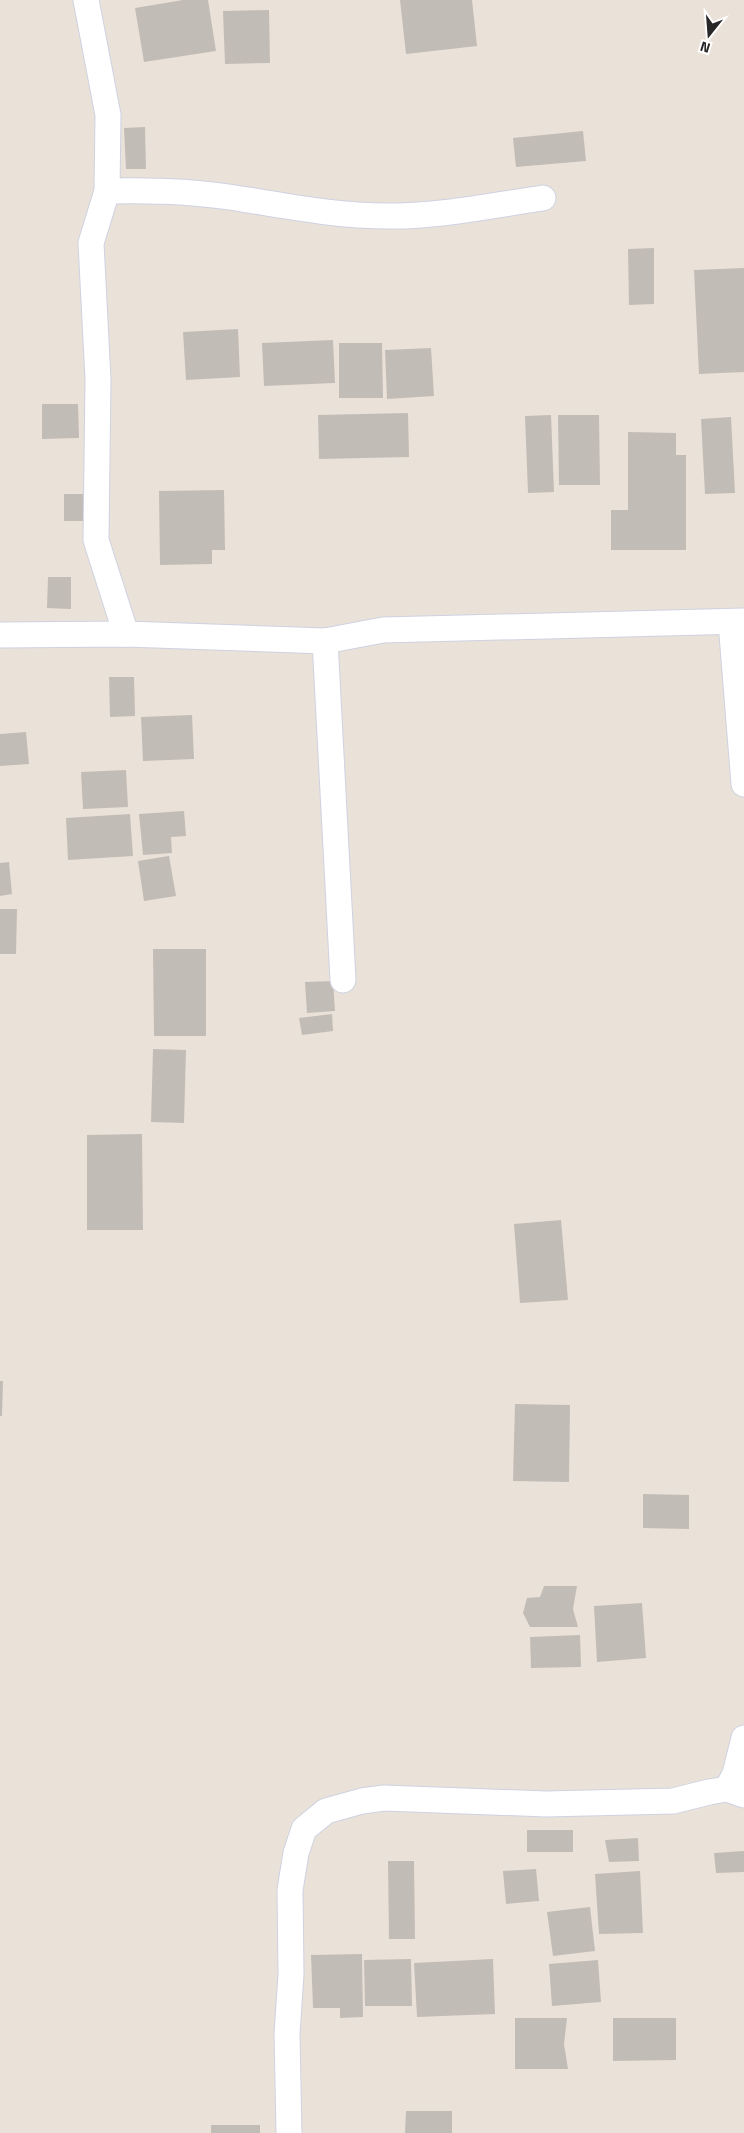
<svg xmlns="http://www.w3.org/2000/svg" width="744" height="2133" font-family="'Titillium Web',sans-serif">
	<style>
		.building { fill: #c2bcb6 }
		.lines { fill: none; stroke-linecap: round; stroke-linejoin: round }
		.minor-casing { stroke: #ced2e1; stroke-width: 27 }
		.minor { stroke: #fff; stroke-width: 25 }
	</style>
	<rect width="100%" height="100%" fill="#eae2d9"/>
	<g class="building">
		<path d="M183,0H208L216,51L144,62L135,8Z"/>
		<path d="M400,0H472L477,46L406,54Z"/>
		<path d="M269,10L270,63L225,64L223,11Z"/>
		<path d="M145,127L146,169H126L124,128Z"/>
		<path d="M583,131L586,161L516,167L513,138Z"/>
		<path d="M654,248V304L629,305L628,249Z"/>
		<path d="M744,268V372L699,374L694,270Z"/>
		<path d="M238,329L240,377L186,380L183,332Z"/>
		<path d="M333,340L335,383L264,386L262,343Z"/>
		<path d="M339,343H382L383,398H339Z"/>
		<path d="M431,348L434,396L387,399L385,350Z"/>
		<path d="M42,404H78L79,438L42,439Z"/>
		<path d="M408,413L409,457L319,459L318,415Z"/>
		<path d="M551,415L554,492L528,493L525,416Z"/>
		<path d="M558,415H599L600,485H559Z"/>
		<path d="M731,417L735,493L705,494L701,419Z"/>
		<path d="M628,432L676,433V455H686V550H611V510H628Z"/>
		<path d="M224,490L225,550H212V564L160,565L159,491Z"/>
		<rect x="64" y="494" width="24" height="27"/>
		<path d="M48,577H71V609L47,608Z"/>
		<path d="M109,677H134L135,716L110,717Z"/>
		<path d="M192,715L194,759L143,761L141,717Z"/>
		<path d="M26,732L29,764L0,766V734Z"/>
		<path d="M126,770L128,807L83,809L81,772Z"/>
		<path d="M184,811L186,836L171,837L172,853L143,855L139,814Z"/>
		<path d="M130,814L133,856L68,860L66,818Z"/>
		<path d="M169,856L176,896L144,901L138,861Z"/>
		<path d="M9,862L12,894L0,896V863Z"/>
		<path d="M0,909H17L16,954H0Z"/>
		<path d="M153,949H206V1036H154Z"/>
		<path d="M333,981L335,1011L307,1013L305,982Z"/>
		<path d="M332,1014L333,1031L302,1035L299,1018Z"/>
		<path d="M153,1049L186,1050L184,1123L151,1122Z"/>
		<path d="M142,1134L143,1230H87V1135Z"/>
		<path d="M561,1220L568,1300L520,1303L514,1224Z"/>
		<path d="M0,1381H3L2,1416H0Z"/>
		<path d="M515,1404L570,1405L569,1482L513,1481Z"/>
		<path d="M643,1494L689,1495V1529L643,1528Z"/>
		<path d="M544,1586H577L573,1609L578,1627H530L523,1613L527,1598L540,1597Z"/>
		<path d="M642,1603L646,1658L597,1662L594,1606Z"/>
		<path d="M580,1635L581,1667L531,1668L530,1637Z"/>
		<rect x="527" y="1830" width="46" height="22"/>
		<path d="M638,1838L639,1861L609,1862L605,1840Z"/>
		<path d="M744,1851V1872L716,1873L714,1853Z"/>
		<path d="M388,1861H414L415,1939H389Z"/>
		<path d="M536,1869L539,1901L506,1904L503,1871Z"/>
		<path d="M640,1871L643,1933L599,1934L595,1874Z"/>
		<path d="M590,1907L595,1951L553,1956L547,1912Z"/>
		<path d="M362,1954L363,2017L340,2018V2008H313L311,1955Z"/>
		<path d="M411,1959L412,2006H365L364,1960Z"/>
		<path d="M493,1959L495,2014L417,2017L414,1963Z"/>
		<path d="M598,1960L601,2002L552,2006L549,1964Z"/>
		<path d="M515,2018H567L564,2044L568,2069H515Z"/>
		<path d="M613,2018H676V2060L613,2061Z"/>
		<path d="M406,2111H452V2133H405Z"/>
		<rect x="211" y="2125" width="49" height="8"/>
	</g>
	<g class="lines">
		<g class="minor-casing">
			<g id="minor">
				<path d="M86,0L108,115L107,191L91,243L98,379L96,540L126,634"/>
				<path d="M107,191C148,190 189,191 229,197C282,205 334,216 388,216C436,217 494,205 543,198"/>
				<path d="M731,622L744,784"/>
				<path d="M0,635L126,634L325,641L383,630L744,621"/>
				<path d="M325,641L343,980"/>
				<path d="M727,1789L735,1774L744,1738"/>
				<path d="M289,2133L287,2034L291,1974L290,1890L296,1853L304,1829L326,1811L362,1801L384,1798L546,1804L673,1801L709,1792L727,1789L744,1795"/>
			</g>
		</g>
		<use href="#minor" class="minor"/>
	</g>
	<g transform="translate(709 35) rotate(197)" stroke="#ffffff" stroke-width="4" paint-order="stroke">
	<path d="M0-4L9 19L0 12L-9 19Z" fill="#272727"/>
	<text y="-8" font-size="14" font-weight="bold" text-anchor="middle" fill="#272727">N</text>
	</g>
</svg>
